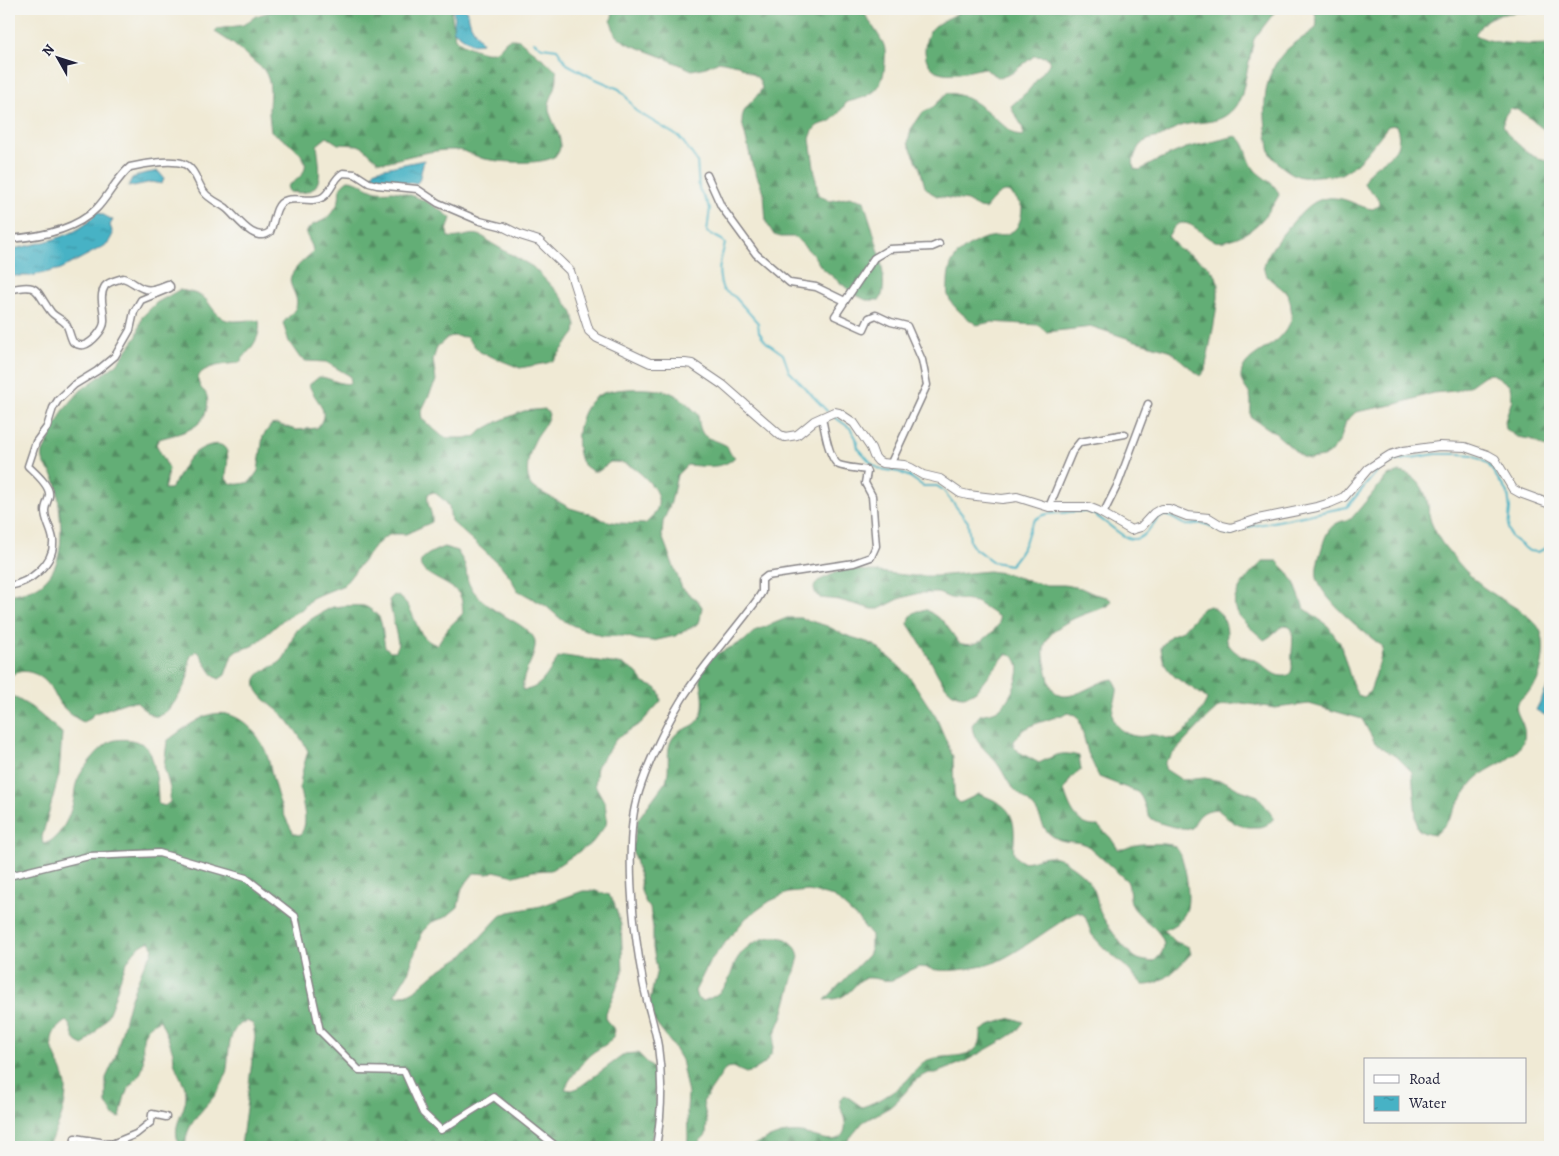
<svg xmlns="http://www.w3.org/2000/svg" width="1559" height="1156" font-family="Alegreya,serif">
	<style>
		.forest { fill: url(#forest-firs); stroke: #436858 }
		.water { fill: url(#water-ripples); stroke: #346a80 }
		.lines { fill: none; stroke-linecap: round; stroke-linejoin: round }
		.stream { stroke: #47b2c5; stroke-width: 2 }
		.minor-casing { stroke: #898688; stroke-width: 9 }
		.tertiary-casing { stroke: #898688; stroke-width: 10 }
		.minor { stroke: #fff; stroke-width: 6 }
		.tertiary { stroke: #fff; stroke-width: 8 }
	</style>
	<defs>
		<pattern id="forest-firs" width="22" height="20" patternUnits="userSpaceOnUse" patternTransform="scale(1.25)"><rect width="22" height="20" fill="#64ae76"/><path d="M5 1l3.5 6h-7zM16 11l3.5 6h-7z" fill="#528d62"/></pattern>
		<pattern id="water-ripples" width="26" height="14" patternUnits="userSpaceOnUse" patternTransform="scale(1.25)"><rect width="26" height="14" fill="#47b2c5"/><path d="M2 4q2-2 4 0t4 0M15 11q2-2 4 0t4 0" fill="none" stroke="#3b90a1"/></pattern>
	</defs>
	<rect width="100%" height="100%" fill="#f6f6f2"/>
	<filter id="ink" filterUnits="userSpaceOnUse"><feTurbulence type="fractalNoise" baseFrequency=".02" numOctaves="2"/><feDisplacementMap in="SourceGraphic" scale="10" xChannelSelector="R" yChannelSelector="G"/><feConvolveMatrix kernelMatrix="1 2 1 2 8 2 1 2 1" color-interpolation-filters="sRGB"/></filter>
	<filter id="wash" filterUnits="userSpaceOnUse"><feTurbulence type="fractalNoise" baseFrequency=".0096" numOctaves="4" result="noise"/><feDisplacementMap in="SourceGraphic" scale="20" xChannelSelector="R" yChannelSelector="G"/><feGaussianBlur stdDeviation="1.12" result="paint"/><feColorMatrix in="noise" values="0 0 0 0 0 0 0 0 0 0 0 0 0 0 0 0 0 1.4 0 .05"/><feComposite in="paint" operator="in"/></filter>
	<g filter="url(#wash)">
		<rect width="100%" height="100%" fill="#f0ead5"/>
		<g class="forest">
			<path d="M279,9H451L455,39C463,45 486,56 496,51C506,45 503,36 519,40L553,67L557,72C557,77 557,83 555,88C553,95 548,102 549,109C551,123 566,139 558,153C551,167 495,162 481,158C473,155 464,150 456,150C432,149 408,157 385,162L378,161L364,148L358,145L338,144L327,137L317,145C320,171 327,198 289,192L287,186C327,164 292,146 271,131C270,124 269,117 269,110C269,95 273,84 264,70L232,43L215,32L217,29L243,25L256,16Z"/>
			<path d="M614,9H863L864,13C870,23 878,33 883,43C886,49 885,55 885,62C883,91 873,96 847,102C843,107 839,114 834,118C824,128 816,118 810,139L818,195L830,201L850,197L864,201C870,224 892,279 880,300H866L854,294L821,267L814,256L795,237H781L774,235L766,222L764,193L752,164L742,122C741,106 756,101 762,88L760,81L756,76L738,65L719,61L706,67L692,70L658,55L626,43L615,34L611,21Z"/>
			<path d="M963,9H1277L1254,39L1242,94C1238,105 1230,115 1219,119C1209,123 1195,122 1184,125C1175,128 1168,133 1160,137C1156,138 1152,138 1148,140C1138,145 1131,158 1134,169L1140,170L1160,159L1186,148L1236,136C1248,143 1246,159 1255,170C1263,179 1276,183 1279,195C1268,215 1254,233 1231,239C1225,241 1218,243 1212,240C1203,236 1193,222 1182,223C1175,223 1172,231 1168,236L1178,248L1207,265L1216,276L1218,283V298L1214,324L1205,370L1200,376L1169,350L1136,341L1093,327L1046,332L1038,325L992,322L977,325C967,318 951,307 948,295C947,291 948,286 948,283C948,260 959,250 980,240C990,235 1002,238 1013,231C1020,226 1022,215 1022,207C1007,183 1000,191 985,209L979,208L967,201L937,196L930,192L925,187L920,168L908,143L911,129L923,112L933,107L948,93C973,94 996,120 1015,135L1023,136C1025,124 1014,117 1011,106L1028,91L1050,63L1047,57L1034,56L1012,73L1000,78L983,68C962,73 928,83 925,52C925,44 926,37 931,30C939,20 954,18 963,9Z"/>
			<path d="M1314,9H1550V13C1535,11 1502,11 1488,19C1482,23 1479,29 1475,34C1489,45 1532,45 1550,44V133C1536,126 1526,111 1511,108C1496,123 1505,132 1518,144C1522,147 1526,153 1531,155C1536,158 1544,159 1550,161V450L1530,439L1517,437L1506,429L1505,421L1512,400L1510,386L1498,377L1492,374L1485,375L1471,385L1455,391L1433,393L1397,404L1356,412L1346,421L1340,441L1330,453L1323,457L1309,459L1302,457L1275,433L1251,417C1250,410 1252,401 1250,395C1247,389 1242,385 1241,378C1240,359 1264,351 1276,341C1281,337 1287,329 1290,323C1292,319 1292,313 1291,308C1290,285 1268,285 1264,270C1260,256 1300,212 1312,204C1317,200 1327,197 1334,198C1348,198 1360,208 1373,209L1379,205L1378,198L1364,184C1367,159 1410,161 1396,125L1388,126C1376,141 1361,163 1343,173C1336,177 1325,175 1317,176C1312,176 1307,178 1302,177C1293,176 1279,165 1274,159C1269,154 1269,147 1268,141C1263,114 1262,83 1278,60C1290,43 1302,40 1316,28L1317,21Z"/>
			<path d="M348,180C359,180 367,189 377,191C383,192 388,191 393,191C415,194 434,204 451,218L447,231L448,237C466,240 474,226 491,243L533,267L561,296L573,313L576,326L575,333L554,360L547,363L520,368L480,352L466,337L453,336L447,338L437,347L433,360L436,381L421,412L422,419L442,436L448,438H470L476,436L481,431L499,421L524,411L545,409L549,414C547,423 541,430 536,438C529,451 523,475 532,487L570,508L597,516L603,520L618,523L645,524C665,507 661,492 642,475C637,470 629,464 622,463C618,462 613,462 610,462L599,471H592C588,468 583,465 581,461C573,441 579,406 599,395C613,387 656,387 671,393C682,397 690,407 698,414C700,443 708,435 727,446L730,453L735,457C723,470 703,466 687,465L677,475L671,502L663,522L662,536L682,588L698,601L702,607L700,620L696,625L675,636L653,641L639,640L625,636H602L574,626L562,620L546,606L517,590L511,578L502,567L451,521L449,507L445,501L434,492L428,494C426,505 433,512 432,522L406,534H392L385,537L375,546L344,585L312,598L302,609L284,619L258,642L252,646L237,651L232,655L225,675L219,679C208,674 206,659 197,651C186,657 190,664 188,675C186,687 166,723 151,715C146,712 141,706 136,702H127L93,714L90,719L83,722C75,718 67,712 61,705C57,700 55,694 51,688C42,674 23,665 9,677V595C19,593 29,591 38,586C65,569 62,532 59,505C58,498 58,489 56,482C52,470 40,466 43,452L63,411L81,390L117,364L137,336L142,317L156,303L179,290C187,291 203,294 208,302C213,309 216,314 224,319C235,324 248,318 259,321C262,339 249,350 239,363C228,364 189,366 200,386C201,389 203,390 205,392C211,401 206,417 198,424C187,433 172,435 159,439L156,444L169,469L164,489H170C179,478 182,466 191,456C198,449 222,436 227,452C229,459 226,472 226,479C233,487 240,484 250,482L258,471L263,436L271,425L277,424L296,430L317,428C332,410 316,403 309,385L319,377C330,377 340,386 351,383L350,376L326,362L306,361L300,358L289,342L283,323C286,319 294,312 296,307C300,296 287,286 291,276C296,266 305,259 313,252L312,246L306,234C310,223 315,225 324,220C328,218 335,209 337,205C343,194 334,189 348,180Z"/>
			<path d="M1400,472C1412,473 1423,485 1426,497C1429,505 1428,514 1431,522C1434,529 1438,537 1442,543C1452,556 1465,571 1477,582C1493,597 1531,612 1540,630C1547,643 1542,674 1535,685C1530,692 1520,697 1517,705C1513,714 1531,727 1522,744C1512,763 1489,765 1475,780C1459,796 1453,820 1435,835C1427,834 1422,833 1417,828L1412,772L1398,758L1375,743L1362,719L1309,704L1275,708L1242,703L1226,705L1219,707L1209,716L1165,762V769L1182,780L1205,778L1226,782L1238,789L1258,796L1274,818C1269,824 1265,827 1257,827C1236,828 1233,822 1217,809C1202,810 1198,816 1192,828C1184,830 1155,824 1150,817C1144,809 1145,799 1137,792L1099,777L1088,753L1079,719L1075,715L1068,713L1035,724L1023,730L1014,741V747L1019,752L1039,763C1056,755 1060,751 1079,756L1081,770L1071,778L1064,790C1069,807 1077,828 1098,826L1110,837L1118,849C1126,850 1129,846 1136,845C1142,843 1169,843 1174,846C1186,853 1191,900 1186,911C1181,922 1173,927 1163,930L1176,942L1189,947L1191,954C1178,967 1163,986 1143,985L1125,966L1105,949L1092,935L1085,916L1079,912C1069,915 1065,919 1056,925C1037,937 1009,959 987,965C975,968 951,972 938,970C932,970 927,967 920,967C909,969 902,977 892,980C884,982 875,977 866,978C858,979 853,990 846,994C840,999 832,999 825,1000L868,955L871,948V935L859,920L834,897L808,891L788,893L770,901L746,918L710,961L695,991L697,998L703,1001C712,998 719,994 725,986C731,978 732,969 736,961C745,944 768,932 786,939C793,943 798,949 799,957L783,1015L775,1034L772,1053L764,1064L753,1071L746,1073L732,1067L726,1068L703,1102L707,1122L706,1135L694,1147H687L688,1137L687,1110L688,1094L681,1060L671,1043L649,1015L648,1009L657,969L653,948V928L650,908L646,903L641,891L640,878L632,849L638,819L666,781C671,768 665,750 672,739C677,730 688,729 695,724C709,712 702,686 698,671L706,659L744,641L755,631L787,618H801L827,626L845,635L873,644L901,668L911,679L936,717L953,757L954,792L955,798L960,803L979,794C1007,804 1016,812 1014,843C1013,849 1013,854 1017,858C1025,867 1039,856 1049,856C1057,856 1064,860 1070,865C1079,871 1089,879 1094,890C1097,896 1097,905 1100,912C1106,924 1126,953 1138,959C1143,961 1148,961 1153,962C1182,939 1145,925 1133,907C1128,899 1131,889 1127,881L1087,845C1073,839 1064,845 1051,835C1042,829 1042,818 1035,809C1029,801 1020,796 1013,788C1007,782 1004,773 999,766C990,752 973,744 972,725L980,715C987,713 994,713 999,709C1012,699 1032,657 1006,654L976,691C951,709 938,674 929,658C922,646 915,635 908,624C910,613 916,610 927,610L944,622L959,643C976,649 989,637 999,624V617L976,602L950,598L938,593H919L899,599L879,609H872L839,600L820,598L815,593L814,587L818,581L837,572L851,569L914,576H936L989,571L1003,573L1043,585H1064L1081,588L1094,594L1107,597L1112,601L1108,606C1088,613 1047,624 1044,649C1043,657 1046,667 1048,676C1049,683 1053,694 1062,696C1078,698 1096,681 1113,679C1125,692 1106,708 1115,723C1121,733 1134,738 1145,736C1149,736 1150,734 1153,735C1161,735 1168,741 1176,738C1185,735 1204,708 1207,699C1186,680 1163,680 1161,647L1170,636L1182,631L1203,608L1210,606C1220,610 1227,622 1227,634C1227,638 1226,641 1229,645C1236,656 1248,657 1259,662C1266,667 1273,676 1282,676C1290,677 1293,671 1292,664C1291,652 1294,641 1292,629L1286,625C1277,628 1273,636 1264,640C1256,632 1243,623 1237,613C1226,595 1253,572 1263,561H1277L1287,571L1294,582L1304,608L1328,626L1340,643L1352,683L1358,695L1364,697C1366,695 1368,693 1370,691C1373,684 1383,652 1383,647C1364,632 1323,601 1317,578C1315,567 1320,555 1323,544C1328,527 1334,522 1351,519L1387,476Z"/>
			<path d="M444,547L457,551C460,556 463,560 465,565C467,571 466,578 469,584C474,594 484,602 493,609C503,616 533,629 535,641C537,659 520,673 523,690C541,690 549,671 558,658L565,656L624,665L636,672L644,683L656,688L660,694L661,701L641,723L617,738L597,766L595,785L605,803L607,818L606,825L592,843L551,870L533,871L515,876L494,871L488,874L474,873L462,888L458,907L446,917L432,922L422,932L408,973L394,996L408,994L414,991L435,973L464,955L500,916L509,912L541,906L583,891H596L609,895L614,903L621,925L623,972L606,1013V1020L615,1030C613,1044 601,1046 591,1054C583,1061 569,1079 565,1089L572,1090L578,1088L625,1054L638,1053L653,1068L657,1110L656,1123L649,1147H241L255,1037L253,1024L247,1021C234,1025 231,1035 229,1048C228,1058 228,1072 223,1082C214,1104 183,1120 186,1147L180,1146C170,1125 184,1117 186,1097C187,1085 178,1076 175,1064C173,1061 174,1056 173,1053C170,1041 165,1031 160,1020C131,1032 149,1055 141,1072C138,1079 130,1084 127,1091C123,1099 122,1110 120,1118L113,1115L106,1103V1078L115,1058L130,1000L144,965L152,953L153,947L150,941C122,951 120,987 110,1010C105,1023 92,1035 84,1045C68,1040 76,1030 66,1021C34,1042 66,1062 66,1089C66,1110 57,1130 47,1147H9V694L31,707L62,733L59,775L42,837L43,844C59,841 69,818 73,803C75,796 74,788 77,781C81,770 101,745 112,741C117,739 125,739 131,740C140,742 148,745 151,755C156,771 158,786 158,804L165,806L170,802V788L164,767L167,741C179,732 192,722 206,716C236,704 263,735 269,762C272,777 276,792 281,806C284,816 289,825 294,834L300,835C311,821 300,801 300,786C301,773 305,762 308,751C301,737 292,725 282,714C274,707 258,696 256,687C252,671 272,669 280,662C289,655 290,638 298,629C302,624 327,609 333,607C338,606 359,605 364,606C368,607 376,613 379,617C383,625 383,638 385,647L390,651H396L398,643L389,600L394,595C418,601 410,637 437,645L448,628L463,613C462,606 463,600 459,594C448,578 388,568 444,547Z"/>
			<path d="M1012,1018L1024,1022L1016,1032L1005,1039L964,1062L936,1073H929L917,1079L900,1098L890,1107L863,1122L845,1144L838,1147H749C759,1143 770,1137 781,1134C787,1133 795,1132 801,1133C813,1134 840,1150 845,1129C847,1119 839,1109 840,1099L845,1095L862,1107C877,1102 894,1093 905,1082C912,1076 917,1066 924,1062C938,1053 969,1061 978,1046C981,1042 981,1036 981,1031L992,1024Z"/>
		</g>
		<g class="water">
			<path d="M452,9H466L471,25L482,43L472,44L455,32L453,29L455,17Z"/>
			<path d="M424,160L419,181L417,183L379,182L372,177L375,170Z"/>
			<path d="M158,171L164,178L162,184L152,182L128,187L132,178L142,174Z"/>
			<path d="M98,212L113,220L110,225L113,234L108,244L61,269L31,276H9V250C33,244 83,237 95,213Z"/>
			<path d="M1548,686L1550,687V718L1536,710Z"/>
		</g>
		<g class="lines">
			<g class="stream">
				<path d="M534,42L542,47L557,49L567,64L591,77L619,89L625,95L636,111L679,137L684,143L697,161L699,189L710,208L707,232L722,240L725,244C720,263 716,270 723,290L735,297L758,323L759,332L766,342L783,354L789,371L827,411"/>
				<path d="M833,416L850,428L856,438L858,448L873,465L880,469L899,472L910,477L923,486H937L943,490L968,522L970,542L974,548L993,562L1010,565C1016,559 1021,551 1025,543C1028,535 1029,525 1036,519C1044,513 1053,513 1062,513C1071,512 1081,510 1089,512C1103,517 1123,541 1135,539C1149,537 1151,521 1164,515C1175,517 1178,523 1186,525C1192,526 1198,522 1205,524C1215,527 1222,533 1231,535L1243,528L1347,507L1380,468L1393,461L1436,454H1459L1473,455L1488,464L1508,494L1510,509L1508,529L1511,537L1529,551L1538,552L1550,546"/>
			</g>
		</g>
	</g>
	<g filter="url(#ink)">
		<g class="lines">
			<g class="minor-casing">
				<g id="minor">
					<path d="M707,175L721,206L756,254L790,283L816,287L845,301L835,316L864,329L869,318L876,315L891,322L907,326L922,360L927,385L890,465"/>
					<path d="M9,239C38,237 74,231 96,209C108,197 116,179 130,167C143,164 171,159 184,164C194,167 198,184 204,192C209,199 219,203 226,208C237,217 254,244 270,232C273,225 274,216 277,209C285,190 309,206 323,197C332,191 333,179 343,173L355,174L369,183L377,185L417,189L438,203L480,221L504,227"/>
					<path d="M9,290C40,282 35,291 51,312C55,317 62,319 66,324C69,329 70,337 73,342C76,344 80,346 84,345C92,343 104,329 104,322C105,310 98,297 105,286C109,281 117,280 123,278C134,281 141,292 153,289C158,288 163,286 168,284L170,286V288L141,300L134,312L130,330L115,356L97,371L74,385L58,400L53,408L47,427L36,442L28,466C34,472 51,486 49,496C48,501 45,506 45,511C45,521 52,530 53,540C55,564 29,583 9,586"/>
					<path d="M845,301L874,258L889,249L932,247L939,244"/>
					<path d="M1049,507L1072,452L1080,442L1125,434"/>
					<path d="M1103,514L1118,484L1148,404"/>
					<path d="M9,876L89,856L159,853L246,878L295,916L320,1031L359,1070L404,1071L423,1113L441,1130L494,1097L557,1147"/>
					<path d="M74,1147L75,1138L112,1144L136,1134L151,1122L152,1114L166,1117"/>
					<path d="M656,1147C662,1113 663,1080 658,1046C654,1022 645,999 642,976C633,925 627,870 633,818C637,784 664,728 682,699C704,664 733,633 757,600L762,592V580L767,576L854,563L871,557L876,546L872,496L865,483L867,472L866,470C857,468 847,468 839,465C829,460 824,428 822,417"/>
				</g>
			</g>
			<g class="tertiary-casing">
				<path id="tertiary" d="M504,227L520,235L539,241L570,271L589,331L597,338L650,363H685L692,364L723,385L780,435L785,437L797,435L814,421L834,412L839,413L854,423L871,448L874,456L878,461L882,463L904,465L911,468L923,475L940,479L960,493L968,495L1002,499L1017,497L1049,507H1088L1098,511L1131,530L1141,527L1154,513L1161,509H1169L1187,516L1209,518L1222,526L1231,528L1258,519L1317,507L1330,503L1344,497L1368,469L1390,455L1403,451L1439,446L1465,447L1488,455L1495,459L1513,489L1520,493L1550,504"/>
			</g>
			<use href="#minor" class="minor"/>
			<use href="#tertiary" class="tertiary"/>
		</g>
	</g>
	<rect width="1559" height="1156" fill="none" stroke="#f6f6f2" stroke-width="30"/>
	<rect x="1364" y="1058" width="162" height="65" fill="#f6f6f2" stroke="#a1a1a9"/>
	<rect x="1374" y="1075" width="25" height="8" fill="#ffffff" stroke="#a1a1a9"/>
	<text x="1409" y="1084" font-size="15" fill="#22223b">Road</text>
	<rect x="1374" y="1096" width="25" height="15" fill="url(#water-ripples)" stroke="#a1a1a9"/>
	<text x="1409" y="1108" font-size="15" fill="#22223b">Water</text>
	<g transform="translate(58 58) rotate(309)" stroke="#f6f6f2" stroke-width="4" paint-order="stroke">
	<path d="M0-4L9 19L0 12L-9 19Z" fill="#22223b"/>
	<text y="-8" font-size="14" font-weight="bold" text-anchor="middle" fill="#22223b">N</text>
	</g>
</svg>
